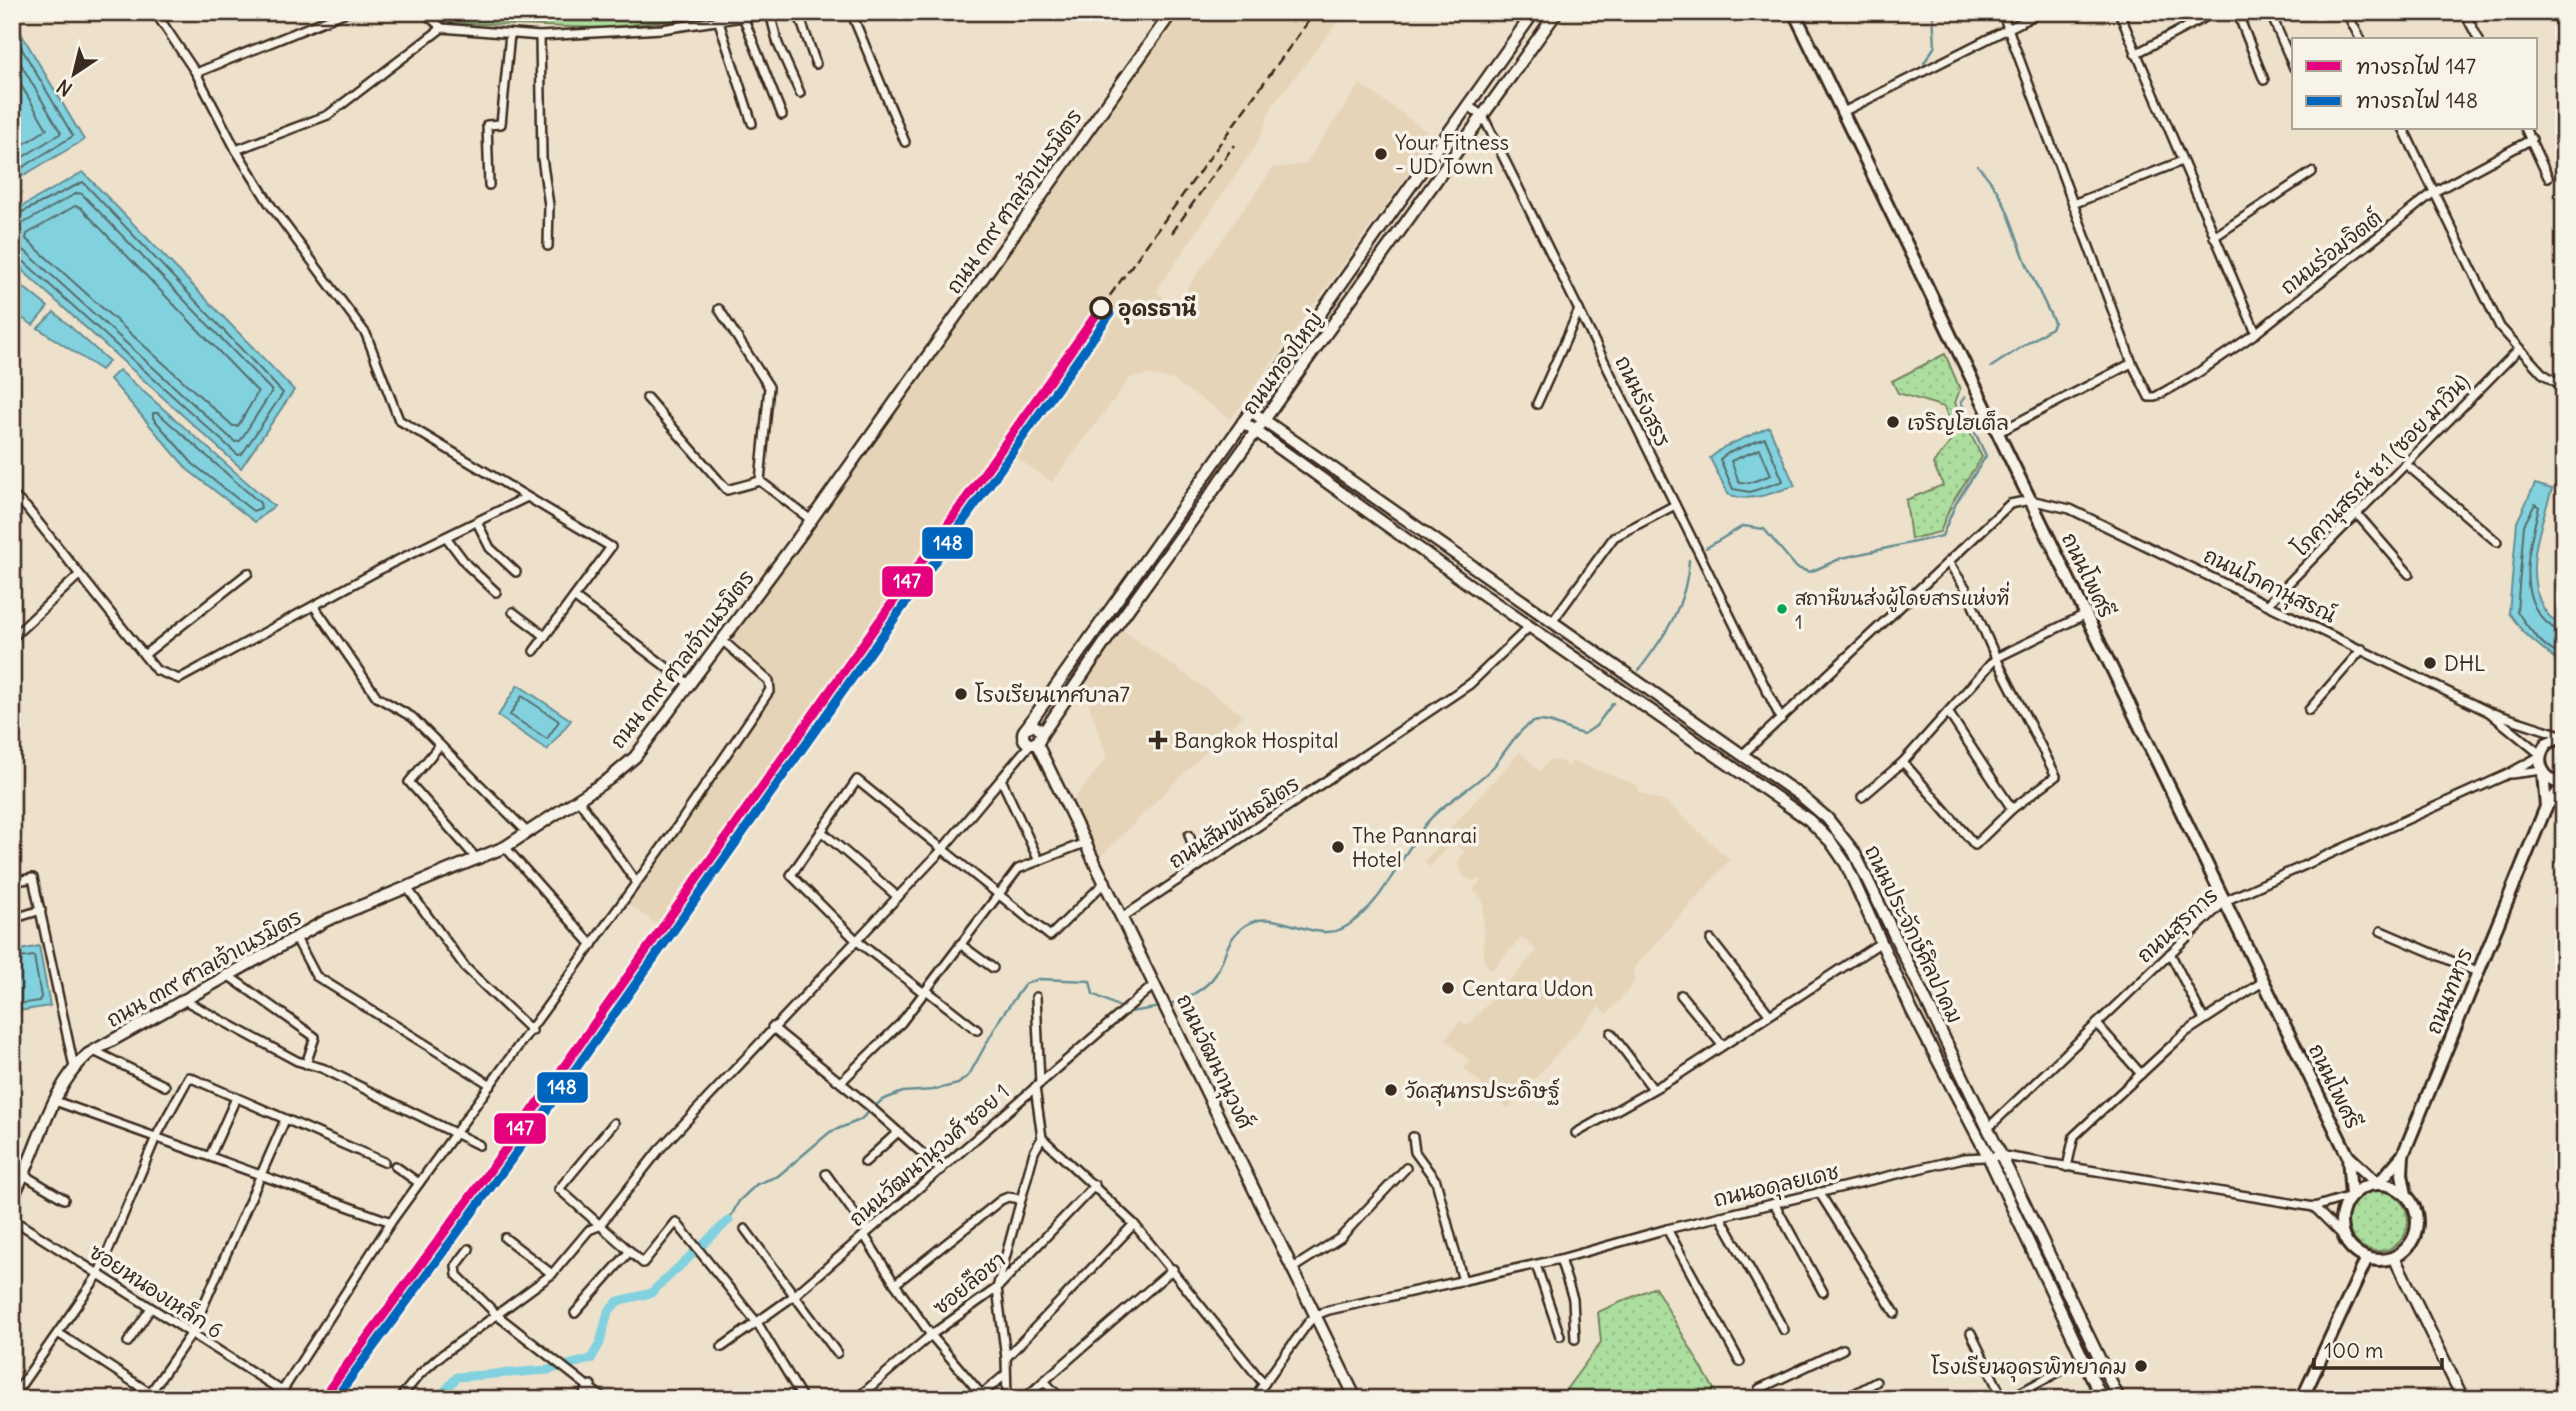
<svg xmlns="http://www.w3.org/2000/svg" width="2576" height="1411" font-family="Delius,'Playpen Sans Thai',sans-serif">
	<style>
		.built { fill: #e6d4b8 }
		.grass { fill: url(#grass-dots); stroke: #74845e; stroke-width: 2 }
		.park { fill: #acde9f; stroke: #74845e; stroke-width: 2 }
		.water { fill: #82d1df; stroke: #668e92; stroke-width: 2 }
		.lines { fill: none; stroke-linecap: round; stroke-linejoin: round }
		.shore { stroke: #576d6b; stroke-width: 2 }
		.stream { stroke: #668e92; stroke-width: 2.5 }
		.canal { stroke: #82d1df; stroke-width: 9 }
		.street-casing { stroke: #3b2a1e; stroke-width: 12 }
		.secondary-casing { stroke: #3b2a1e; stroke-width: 15 }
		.primary-casing { stroke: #3b2a1e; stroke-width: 16 }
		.street { stroke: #f7f3e8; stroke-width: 7 }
		.secondary { stroke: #f7f3e8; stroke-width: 10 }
		.primary { stroke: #f7f3e8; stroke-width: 10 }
		.rail { stroke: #3b2a1e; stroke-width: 2.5; stroke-dasharray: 10 5; stroke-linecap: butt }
		.rail-1-casing { stroke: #f7f3e8; stroke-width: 14 }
		.rail-2-casing { stroke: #f7f3e8; stroke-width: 14 }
		.rail-1 { stroke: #e5007d; stroke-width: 9 }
		.rail-2 { stroke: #0065bd; stroke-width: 9 }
		.poi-dot { fill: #3b2a1e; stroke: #f7f3e8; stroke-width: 2.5 }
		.stop-dot { fill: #f7f3e8; stroke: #3b2a1e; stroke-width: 3.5 }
		.bus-dot { fill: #00a651; stroke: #f7f3e8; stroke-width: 2.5 }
		.labels { text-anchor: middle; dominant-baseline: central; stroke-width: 7; stroke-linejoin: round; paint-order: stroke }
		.bus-label { font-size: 19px; fill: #3b2a1e; stroke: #f7f3e8; text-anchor: start }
		.poi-label { font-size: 21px; fill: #3b2a1e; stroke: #f7f3e8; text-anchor: start }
		.street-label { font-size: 21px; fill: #3b2a1e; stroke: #f7f3e8 }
		.stop-label { font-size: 21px; font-weight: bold; fill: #3b2a1e; stroke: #f7f3e8; text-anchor: start }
		.line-badge { stroke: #f7f3e8; stroke-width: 2.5 }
		.badge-label { font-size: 19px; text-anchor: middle; font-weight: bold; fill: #fff }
	</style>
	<defs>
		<pattern id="grass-dots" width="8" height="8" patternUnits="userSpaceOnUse" patternTransform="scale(1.75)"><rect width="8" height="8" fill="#acde9f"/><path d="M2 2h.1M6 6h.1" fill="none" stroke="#95bf88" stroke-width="1.8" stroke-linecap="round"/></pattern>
	</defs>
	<rect width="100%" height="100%" fill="#ede1cc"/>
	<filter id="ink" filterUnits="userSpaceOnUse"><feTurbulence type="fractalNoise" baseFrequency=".0143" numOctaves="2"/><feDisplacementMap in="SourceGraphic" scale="14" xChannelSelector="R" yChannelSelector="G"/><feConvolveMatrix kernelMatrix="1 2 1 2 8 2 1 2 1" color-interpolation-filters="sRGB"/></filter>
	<g filter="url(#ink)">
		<g class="built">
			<path d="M1178,12H1346L1273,105L1257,144L1156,291L1181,315L1188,287L1273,168L1305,164L1360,84L1435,137L1231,419L1173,380L1151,375L1131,377L1052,482L1014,456L670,933L629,905L778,688L772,676L733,641L734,633Z"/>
			<path d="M1121,629L1243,715L1099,858L1072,801L1107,758L1082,684Z"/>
			<path d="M1520,752L1539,771L1550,760L1561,761L1568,767L1573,761L1637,785L1639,792L1668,803L1730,860L1633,969L1634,983L1607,1014L1599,1007L1508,1109L1464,1068L1470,1061L1445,1039L1460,1021L1467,1026L1537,951L1522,937L1492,970L1489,968L1484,961L1483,900L1473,890L1482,880H1470L1463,876L1458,863L1464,851L1453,842L1430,867L1425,861L1448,834L1447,832Z"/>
		</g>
		<g class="grass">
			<path d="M1945,354L1960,389L1955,403L1982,457L1952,503L1940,532L1911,539L1906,500L1943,485L1933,464L1952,440L1945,432L1950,421L1944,407L1898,393L1892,381Z"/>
			<circle cx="2378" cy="1221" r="30"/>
			<path d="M1655,1287L1718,1396L1712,1399H1559L1601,1342L1598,1312Z"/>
		</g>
		<path class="park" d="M431,12H747L602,28L456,23L441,20Z"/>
		<g class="water">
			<path d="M12,18L84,140L12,182Z"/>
			<path d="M83,172L294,390L241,468L12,261V212Z"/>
			<path d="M12,278L48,307L33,325L12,312Z"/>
			<path d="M54,312L109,361L101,370L38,328Z"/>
			<path d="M119,370L274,506L255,522L188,470L110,379Z"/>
			<path d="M1769,427L1795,486C1772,492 1751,504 1728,494L1710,458L1724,447Z"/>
			<path d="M2535,484L2552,489C2541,525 2522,573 2544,609C2548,617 2557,623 2564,629V657L2560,663L2524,633L2509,613L2517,522Z"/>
			<path d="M518,685L571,720L547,750L498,716Z"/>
			<path d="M39,946L50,1006L12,1012V952Z"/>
		</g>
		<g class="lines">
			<g class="shore">
				<path d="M12,32L73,136L12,174"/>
				<path d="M12,49L61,133L12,164"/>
				<path d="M12,70L47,129L12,152"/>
				<path d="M75,206L80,207L258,392L238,426H233L26,239L27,234Z"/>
				<path d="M12,217L83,182L283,393L242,454L238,455L20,258L12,256"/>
				<path d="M12,226L22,224L77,193L82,194L272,391L240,441L235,442L25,251L12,247"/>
				<path d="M153,413H158L260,503L261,508L253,511L193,464L153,418Z"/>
				<path d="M1765,438L1783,481L1750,492L1733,489L1720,459L1728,453Z"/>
				<path d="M1760,449L1771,475L1749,483L1739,482L1731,461Z"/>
				<path d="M2564,633C2556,632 2552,627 2546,622C2515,593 2530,542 2539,507L2535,504L2524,525L2517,611C2526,625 2546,653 2564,655"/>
				<path d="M522,696L559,721L547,739L510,715Z"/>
				<path d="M12,959L34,956L41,997L39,1001L12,1005"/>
			</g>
			<g class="stream">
				<path d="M1924,63L1935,46L1933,12"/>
				<path d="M1978,166C2006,196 2010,220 2024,257C2032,279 2044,301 2054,322L2051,328L1991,367"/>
				<path d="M1706,548L1743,526L1764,529L1797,568L1810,572L1842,558L1942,536L1956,503L1986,456L1961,402L1965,397"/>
				<path d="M1639,670C1665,636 1687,604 1689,560"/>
				<path d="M1167,1005C1184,1000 1206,990 1216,974C1226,956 1226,938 1246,925C1278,905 1314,947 1347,926C1383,903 1398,862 1422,829C1440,803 1472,790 1494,766C1504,754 1522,722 1538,721C1554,720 1569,732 1584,734L1596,726L1613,703"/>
				<path d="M729,1220L739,1201L757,1184L778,1176L830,1132L860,1120L882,1100L903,1092L933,1090L958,1084L969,1075L1001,1017L1025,984L1039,979L1090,981L1093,994L1130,1012L1161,1007"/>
			</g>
			<g class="canal">
				<path d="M438,1399L457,1377L548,1370L591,1359L600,1343L608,1312L618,1301L651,1293L729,1220"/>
				<path d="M2549,1399L2564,1390"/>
			</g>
			<g class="street-casing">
				<g id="street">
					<path d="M155,12L196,73L236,150L269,203L366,334L399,420L611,547L534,651"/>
					<path d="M424,12L442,28L540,36L662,29L776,12"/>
					<path d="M798,12L816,64"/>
					<path d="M851,12L905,142"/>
					<path d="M2002,12L2132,363L2149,397H2155L2196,374L2256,333L2434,192L2532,139"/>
					<path d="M2119,12L2256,333"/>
					<path d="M2237,12L2264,80"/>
					<path d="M2270,12L2294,68"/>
					<path d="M2346,12L2361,40"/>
					<path d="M2464,12L2479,40"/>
					<path d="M770,13L778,44L800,93"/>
					<path d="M744,19L782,115"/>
					<path d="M719,22L752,123"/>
					<path d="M540,36L542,158L549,205L548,246"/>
					<path d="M2135,54L2215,12"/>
					<path d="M196,73L346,12"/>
					<path d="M1467,105L1483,116L1781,719"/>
					<path d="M1843,112L2041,12"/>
					<path d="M2403,128L2500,327L2542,373L2564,387"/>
					<path d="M2525,128L2548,177"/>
					<path d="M236,150L328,115L442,28"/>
					<path d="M489,185L487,125L501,124L510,34"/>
					<path d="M2073,204L2182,161"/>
					<path d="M2214,237L2312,172"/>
					<path d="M719,309L769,387L760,481"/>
					<path d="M647,398L727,490L760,481L811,520"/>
					<path d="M1537,404L1579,310"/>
					<path d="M1997,433L2132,363"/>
					<path d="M2407,465L2497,542"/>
					<path d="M12,495L26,507L156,670L179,679L392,563L525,498"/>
					<path d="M2358,515L2409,574"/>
					<path d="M477,522L490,548L516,572"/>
					<path d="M446,537L467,565L496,592"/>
					<path d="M575,598L689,684"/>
					<path d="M2268,604L2518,350"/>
					<path d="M314,606L377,697L412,717L527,832"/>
					<path d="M513,612L545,636"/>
					<path d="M1552,622L1614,537L1675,505"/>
					<path d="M12,638L79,575"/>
					<path d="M144,655L248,573"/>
					<path d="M2309,710L2362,649"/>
					<path d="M1948,712L2012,809"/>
					<path d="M2493,713L2564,736"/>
					<path d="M440,745L409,782L477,859"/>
					<path d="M1742,755L2010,504L2030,500L2070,509L2489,712L2540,754"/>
					<path d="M1903,762L1996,658L2086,614"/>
					<path d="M2511,774L2542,770"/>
					<path d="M1001,779L1039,861"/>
					<path d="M1862,797L1903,762L1975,845L2012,809L2056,776L1996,658L1965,587L1948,562"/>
					<path d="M578,799L636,882"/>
					<path d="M821,831L898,897"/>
					<path d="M1189,835L1200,865"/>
					<path d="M505,847L592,945"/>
					<path d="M12,882L33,878L74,1067"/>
					<path d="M408,889L465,967L532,1031"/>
					<path d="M1123,917L1470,684L1529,627"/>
					<path d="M12,919L41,910"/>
					<path d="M2381,931L2477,972"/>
					<path d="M296,938L316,976L491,1085"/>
					<path d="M1711,940L1769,1014"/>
					<path d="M960,944L993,968"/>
					<path d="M2170,953L2203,1018"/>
					<path d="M226,974L315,1037L306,1064"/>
					<path d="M926,990L977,1030"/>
					<path d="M924,993L857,941L791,875L857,780L1050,936L1106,881"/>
					<path d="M1681,995L1722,1045"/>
					<path d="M1036,997L1040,1083"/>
					<path d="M182,999L297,1061L322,1068L479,1145"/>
					<path d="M2097,1024L2141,1074"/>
					<path d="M772,1027L868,1105L941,1170"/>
					<path d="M1611,1033L1653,1089"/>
					<path d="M94,1051L165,1086"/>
					<path d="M841,1082L901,1023L1018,869L1087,842"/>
					<path d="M1035,1087L1042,1138L1134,1224L1264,1384"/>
					<path d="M55,1101L391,1222"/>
					<path d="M614,1123L559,1189L643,1263L676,1222L758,1324L803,1399"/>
					<path d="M1989,1127L2225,901L2506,775L2540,756"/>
					<path d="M1576,1133L1675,1077L1880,943"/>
					<path d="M1413,1137L1415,1152L1436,1181L1463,1281"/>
					<path d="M210,1156L236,1098"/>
					<path d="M865,1162L898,1132"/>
					<path d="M395,1166L419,1183"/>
					<path d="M2067,1167L2074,1136L2186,1032L2264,981"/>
					<path d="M826,1174L867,1231"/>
					<path d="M24,1175L64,1199"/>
					<path d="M1819,1192L1895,1313"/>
					<path d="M1774,1203L1823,1292"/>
					<path d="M2314,1207L2344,1237"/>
					<path d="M1720,1216L1784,1330"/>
					<path d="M12,1219L282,1391"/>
					<path d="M745,1229L837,1353"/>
					<path d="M1667,1229L1740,1362"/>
					<path d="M864,1235L895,1284"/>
					<path d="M505,1238L552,1274"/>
					<path d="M469,1249L456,1266L457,1275L498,1316L604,1399"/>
					<path d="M1560,1259L1573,1299L1575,1339"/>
					<path d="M1536,1265L1560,1336"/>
					<path d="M1293,1268L1340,1238L1406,1168"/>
					<path d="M575,1313L630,1251"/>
					<path d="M58,1333L150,1393"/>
					<path d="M1971,1333L2003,1399"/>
					<path d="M128,1342L151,1308"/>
					<path d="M722,1347L795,1295L1155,984"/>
					<path d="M1006,1358L1134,1224"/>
					<path d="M1044,1381L1173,1269"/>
					<path d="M981,1394L931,1335L895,1284L1001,1200L1008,1197L1021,1199"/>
					<path d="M12,1398L98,1275L156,1137L189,1077L384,1162"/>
					<path d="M146,1399L191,1334L285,1120"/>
					<path d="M277,1399L391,1222L679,824L770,690L769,681L722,640"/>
					<path d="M399,1399L420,1374L439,1357L552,1274L589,1230L599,1226L659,1150L941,851L1031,743"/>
					<path d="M580,1399L591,1385"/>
					<path d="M856,1399L931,1335L997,1288L1095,1185"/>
					<path d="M976,1399L1005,1375"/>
					<path d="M1007,1399L1006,1358L997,1288L1034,1152L1042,1138"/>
					<path d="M1024,1399L1044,1381L1061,1399"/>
					<path d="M1253,1399L1308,1323L1316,1315L1329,1310L1560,1259L1667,1229L1964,1158L2004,1156L2314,1207L2351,1196"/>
					<path d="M1766,1399L1759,1389L1843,1349"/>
					<path d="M1845,1399L1876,1382"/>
					<path d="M2008,1399L2083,1359"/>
				</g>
			</g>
			<g class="secondary-casing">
				<g id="secondary">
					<path d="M1251,411L1801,796L1827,818L1854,852L2119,1399"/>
					<path d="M1243,422L1481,593L1809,820L1831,842L1846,864L1912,1011L1988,1156L2102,1399"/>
					<circle cx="1032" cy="735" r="9"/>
					<path d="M1027,727L1534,12"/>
					<path d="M1040,737L1114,629L1557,12"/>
					<path d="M1036,742L1356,1399"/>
					<path d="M12,1198C38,1152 48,1090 88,1054L327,920L505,847L609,779L635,757L799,537L1172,12"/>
					<path d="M2394,1257L2463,1399"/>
				</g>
			</g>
			<g class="primary-casing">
				<g id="primary">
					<path d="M1794,12L2348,1156L2351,1196"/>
					<path d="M2564,736L2547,743C2533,760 2542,781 2564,784"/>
					<path d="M2543,773L2546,807"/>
					<path d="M2403,1155L2402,1174L2406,1195"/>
					<path d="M2348,1156L2378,1184L2403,1155L2546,807L2564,785"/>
					<circle cx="2379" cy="1222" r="38"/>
					<path d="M2302,1399L2367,1258"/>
				</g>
			</g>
			<use href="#street" class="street"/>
			<use href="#secondary" class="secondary"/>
			<use href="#primary" class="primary"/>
			<g class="rail">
				<path d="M1337,15L1340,12"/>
				<path d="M1172,233L1234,145"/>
				<path d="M1101,308L1315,12"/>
			</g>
			<g class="rail-1-casing">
				<path id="rail-1" d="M322,1399L507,1147L1101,308"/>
			</g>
			<g class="rail-2-casing">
				<path id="rail-2" d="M335,1399L516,1153L1110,314"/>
			</g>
			<use href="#rail-1" class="rail-1"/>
			<use href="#rail-2" class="rail-2"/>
		</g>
	</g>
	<g class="poi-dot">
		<circle cx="1381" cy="154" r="7"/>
		<circle cx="1893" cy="422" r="7"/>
		<circle cx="2430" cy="663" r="7"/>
		<circle cx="961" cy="694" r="7"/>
		<path d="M1154.5 729.5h7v7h7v7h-7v7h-7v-7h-7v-7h7z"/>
		<circle cx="1338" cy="847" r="7"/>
		<circle cx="1448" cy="988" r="7"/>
		<circle cx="1391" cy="1090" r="7"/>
		<circle cx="2141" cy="1366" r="7"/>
	</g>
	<circle class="stop-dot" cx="1101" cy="308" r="10"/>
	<circle class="bus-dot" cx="1782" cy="609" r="6"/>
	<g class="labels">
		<g class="bus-label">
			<text x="1795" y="598">สถานีขนส่งผู้โดยสารแห่งที่<tspan x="1795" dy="24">1</tspan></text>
		</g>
		<g class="poi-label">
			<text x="1395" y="142">Your Fitness<tspan x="1395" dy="24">- UD Town</tspan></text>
			<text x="1907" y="422">เจริญโฮเต็ล</text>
			<text x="2444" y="663">DHL</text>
			<text x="975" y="694">โรงเรียนเทศบาล7</text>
			<text x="1174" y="740">Bangkok Hospital</text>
			<text x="1352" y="835">The Pannarai<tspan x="1352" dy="24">Hotel</tspan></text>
			<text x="1462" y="988">Centara Udon</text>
			<text x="1405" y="1090">วัดสุนทรประดิษฐ์</text>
			<text x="2127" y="1366" text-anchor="end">โรงเรียนอุดรพิทยาคม</text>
		</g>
		<g class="street-label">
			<text transform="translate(1014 201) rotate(-55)">ถนน ๓๙ ศาลเจ้าเนรมิตร</text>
			<text transform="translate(2331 252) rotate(-38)">ถนนร่อมจิตต์</text>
			<text transform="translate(1282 363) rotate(-54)">ถนนทองใหญ่</text>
			<text transform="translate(1643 401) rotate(64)">ถนนรังสรร</text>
			<text transform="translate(2381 465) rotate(-46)">โภคานุสรณ์ ซ.1 (ซอย มาวิน)</text>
			<text transform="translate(2088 575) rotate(64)">ถนนโพศรี</text>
			<text transform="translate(2270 585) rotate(26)">ถนนโภคานุสรณ์</text>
			<text transform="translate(682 659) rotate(-52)">ถนน ๓๙ ศาลเจ้าเนรมิตร</text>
			<text transform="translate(1234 822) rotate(-33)">ถนนสัมพันธมิตร</text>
			<text transform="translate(2177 925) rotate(-42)">ถนนสุรการ</text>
			<text transform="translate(1914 934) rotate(64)">ถนนประจักษ์ศิลปาคม</text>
			<text transform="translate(204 968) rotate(-29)">ถนน ๓๙ ศาลเจ้าเนรมิตร</text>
			<text transform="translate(2449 991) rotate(-68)">ถนนทหาร</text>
			<text transform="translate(1215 1061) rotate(64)">ถนนวัฒนานุวงศ์</text>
			<text transform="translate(2335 1086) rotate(64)">ถนนโพศรี</text>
			<text transform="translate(929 1155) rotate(-41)">ถนนวัฒนานุวงศ์ ซอย 1</text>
			<text transform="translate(1776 1185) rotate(-13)">ถนนอดุลยเดช</text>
			<text transform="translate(969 1283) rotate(-39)">ซอยลือชา</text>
			<text transform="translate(156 1291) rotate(33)">ซอยหนองเหล็ก 6</text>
		</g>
		<g class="stop-label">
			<text x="1118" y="308">อุดรธานี</text>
		</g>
	</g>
	<g class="line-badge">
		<rect x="921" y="526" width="53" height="34" rx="7" fill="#0065bd"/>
		<rect x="881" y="565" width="53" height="33" rx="7" fill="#e5007d"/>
		<rect x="536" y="1071" width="53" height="33" rx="7" fill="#0065bd"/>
		<rect x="493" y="1112" width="54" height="33" rx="7" fill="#e5007d"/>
	</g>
	<g class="badge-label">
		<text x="948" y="550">148</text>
		<text x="907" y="588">147</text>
		<text x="562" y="1094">148</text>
		<text x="520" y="1135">147</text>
	</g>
	<rect width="2576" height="1411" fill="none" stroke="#f7f3e8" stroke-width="42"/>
	<rect x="21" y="21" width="2534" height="1369" fill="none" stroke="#3b2a1e" stroke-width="2.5" filter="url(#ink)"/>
	<rect x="2292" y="38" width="245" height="91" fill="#f7f3e8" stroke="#aca397" stroke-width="2"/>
	<rect x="2306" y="61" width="35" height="10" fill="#e5007d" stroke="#aca397" stroke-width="2"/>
	<text x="2356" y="74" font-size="21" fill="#3b2a1e">ทางรถไฟ 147</text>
	<rect x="2306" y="96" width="35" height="10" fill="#0065bd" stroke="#aca397" stroke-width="2"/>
	<text x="2356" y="108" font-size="21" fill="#3b2a1e">ทางรถไฟ 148</text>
	<g transform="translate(74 74) rotate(215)" stroke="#f7f3e8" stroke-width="5" paint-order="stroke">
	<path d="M0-5L12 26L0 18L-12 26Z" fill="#3b2a1e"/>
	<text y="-10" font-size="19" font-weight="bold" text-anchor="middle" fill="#3b2a1e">N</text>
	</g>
	<path d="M2314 1358v10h128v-10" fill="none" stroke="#3b2a1e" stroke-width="3.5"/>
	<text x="2324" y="1358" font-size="21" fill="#3b2a1e" stroke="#f7f3e8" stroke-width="5" paint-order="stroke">100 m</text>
</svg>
